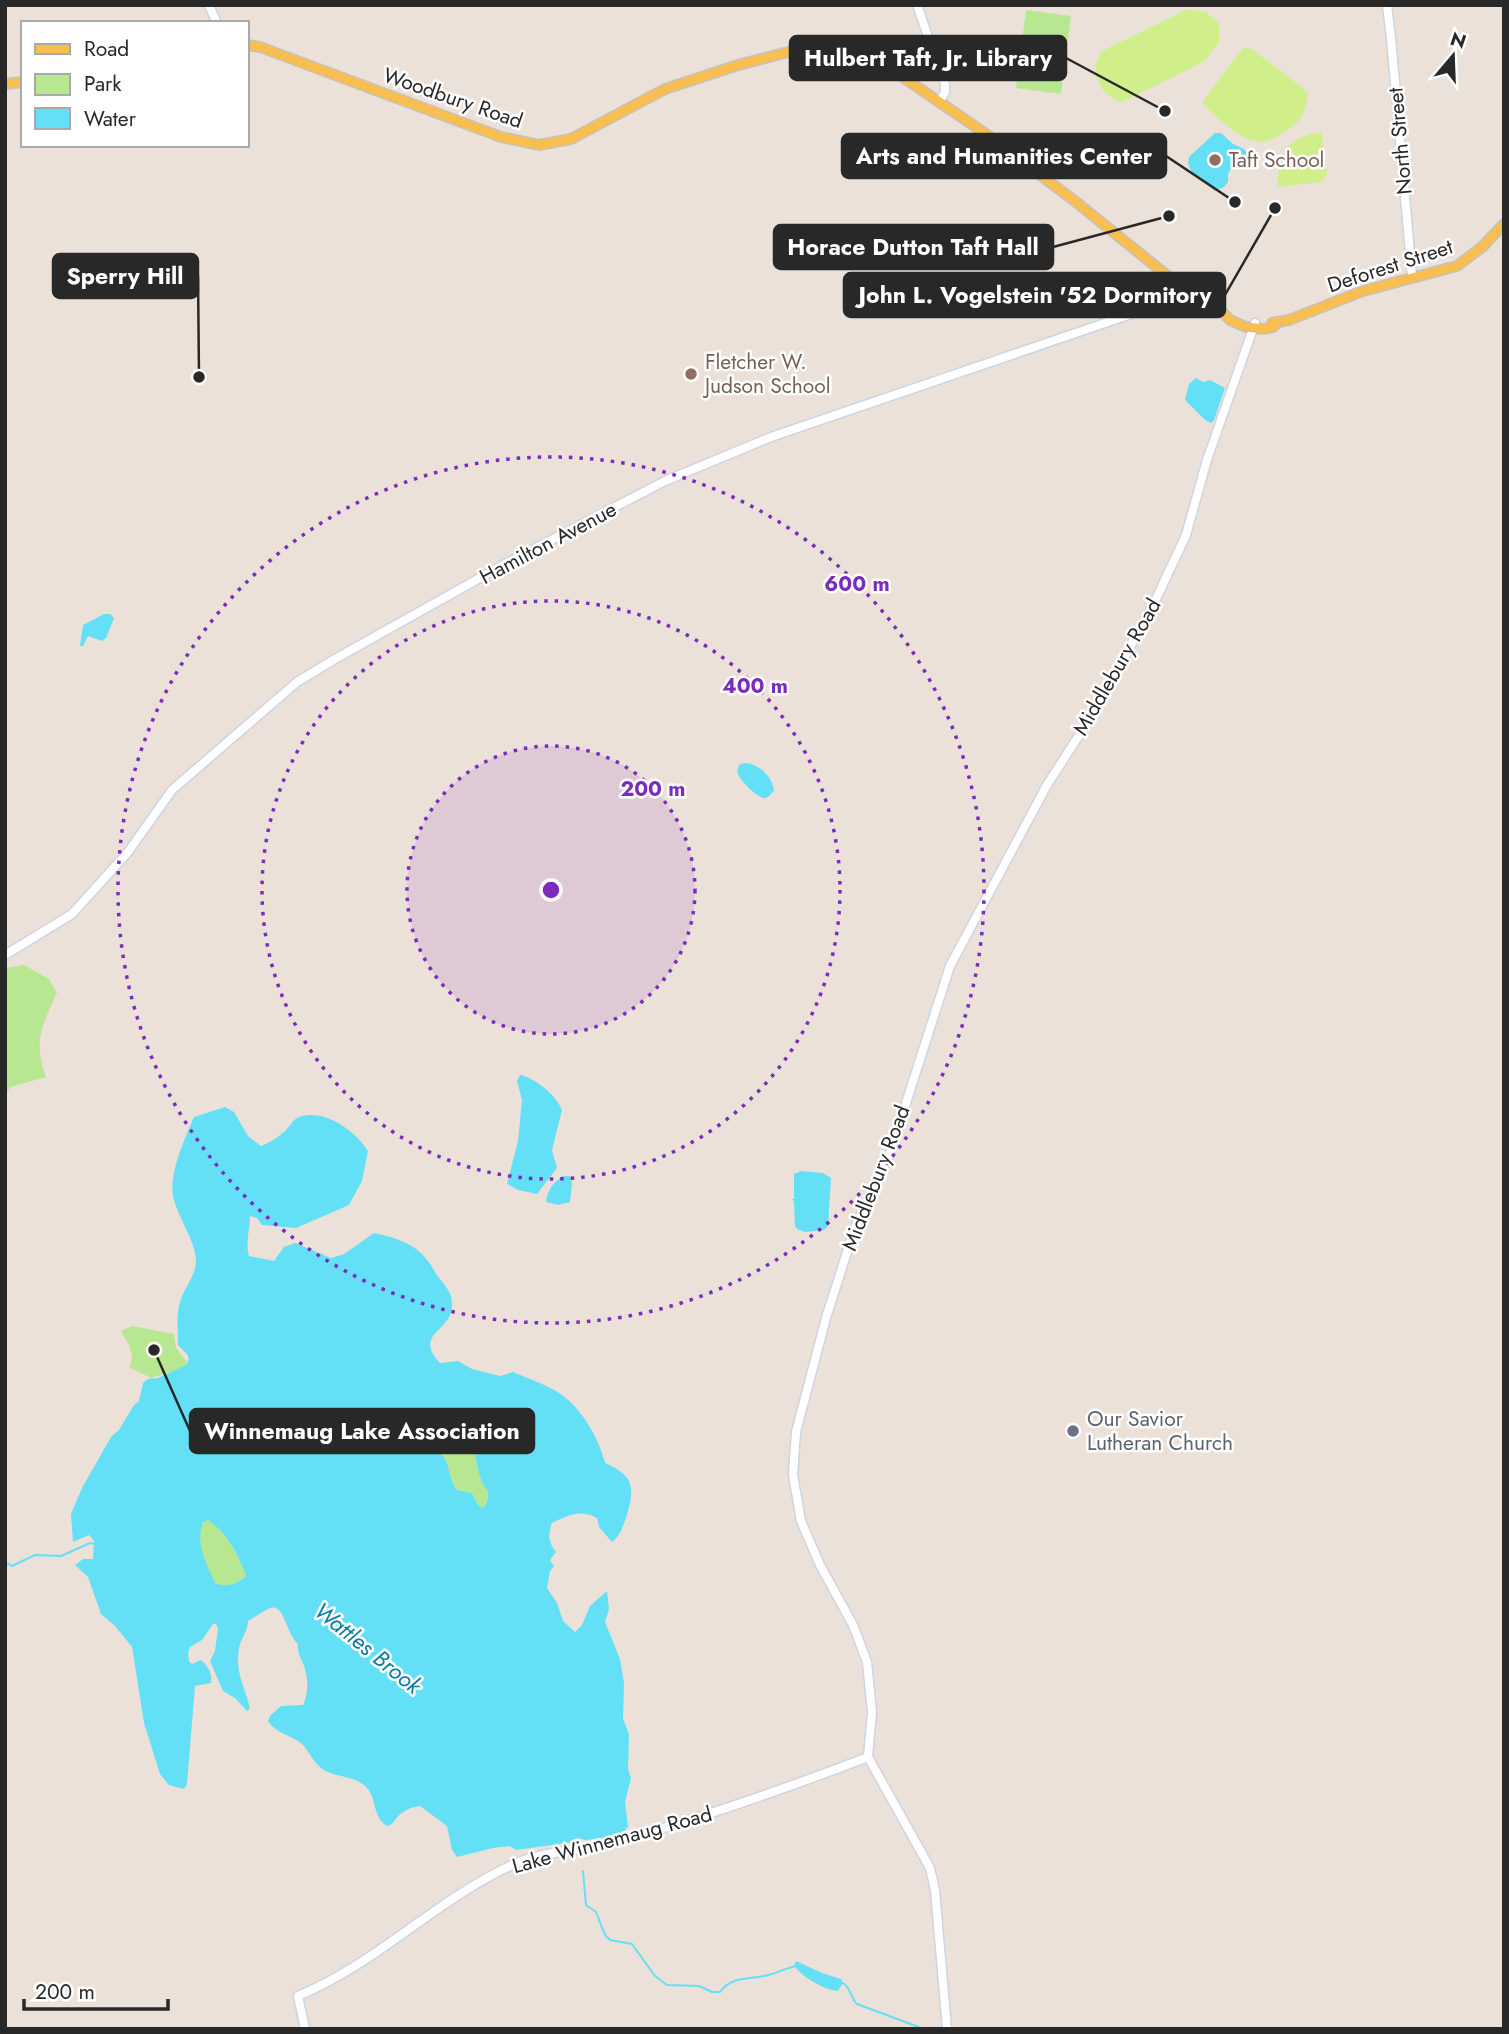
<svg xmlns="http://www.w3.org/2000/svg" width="1509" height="2034" font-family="Jost,sans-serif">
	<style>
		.green { fill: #b8e791 }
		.pitch { fill: #d0ef8b }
		.water { fill: #63e0f6; fill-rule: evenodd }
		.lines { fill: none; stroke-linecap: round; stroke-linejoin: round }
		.stream { stroke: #63e0f6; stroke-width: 2 }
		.secondary-casing { stroke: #ced4e3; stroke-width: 11 }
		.primary-casing { stroke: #c3c3c3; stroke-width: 12 }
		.secondary { stroke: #fff; stroke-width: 8 }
		.primary { stroke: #f9be50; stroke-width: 9 }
		.ring { fill: none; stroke: #7b2cbf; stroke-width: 3.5; stroke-dasharray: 3.5 7 }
		.education-dot { fill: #8d6e63; stroke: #fff; stroke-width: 2.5 }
		.worship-dot { fill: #6b7280; stroke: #fff; stroke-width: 2.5 }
		.labels { text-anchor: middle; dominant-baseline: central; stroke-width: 5; stroke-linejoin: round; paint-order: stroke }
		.street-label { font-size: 21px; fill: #282828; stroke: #fff }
		.education-label { font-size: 21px; fill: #785e54; stroke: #fff; text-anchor: start }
		.worship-label { font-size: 21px; fill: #5b616d; stroke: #fff; text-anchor: start }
		.water-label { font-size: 23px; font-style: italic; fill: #057ca0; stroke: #fff }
		.centre { fill: #7b2cbf; stroke: #fff; stroke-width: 3.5 }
		.ring-label { font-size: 21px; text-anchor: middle; font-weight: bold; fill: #7b2cbf; stroke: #fff; stroke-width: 5; stroke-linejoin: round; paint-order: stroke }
		.leader { fill: none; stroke: #282828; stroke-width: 2.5 }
		.callout-dot { fill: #282828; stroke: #fff; stroke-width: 2.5 }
		.callout { fill: #282828; stroke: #282828; stroke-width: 2.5 }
		.callout-label { font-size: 23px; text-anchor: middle; font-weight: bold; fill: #fff }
	</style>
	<rect width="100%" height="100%" fill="#ece1d8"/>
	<g class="green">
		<path d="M1026,10L1071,16L1061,94L1016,88Z"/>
		<path d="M24,965L49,979L57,993C42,1026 33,1041 46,1077L10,1087L5,1096V968Z"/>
		<path d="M132,1326L174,1334L176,1348L187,1362L184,1368L151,1378L129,1367C137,1355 127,1342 121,1331Z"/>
		<path d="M459,1429C478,1442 474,1463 482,1482C483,1485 487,1488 488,1492C489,1498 486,1503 483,1508L478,1505L472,1493L457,1490C446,1476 451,1466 441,1453L442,1443L451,1431Z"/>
		<path d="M207,1519C227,1533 238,1553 246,1576C236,1584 227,1588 215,1583C207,1567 188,1533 207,1519Z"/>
	</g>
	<g class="pitch">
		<path d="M1188,9L1206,12L1219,24V42L1205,61L1122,102C1100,96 1087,71 1102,51Z"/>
		<path d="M1243,48L1252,49L1308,92C1306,109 1303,119 1289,129C1280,135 1271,142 1260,142C1241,141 1213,116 1202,102Z"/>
		<path d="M1321,132L1327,174L1322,182L1278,187C1277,154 1287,137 1321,132Z"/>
	</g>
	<g class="water">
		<path d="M1215,133H1221L1233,144L1244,149L1247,153L1244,165L1232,167L1228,174V182L1224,187L1215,191L1192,173L1188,163L1189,157Z"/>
		<path d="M1196,378L1203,382L1210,380L1225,388L1214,420L1211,423L1205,420L1185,400L1189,384Z"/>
		<path d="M104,614H110L114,618L106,638L102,641L88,636L83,646H80L83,625Z"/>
		<path d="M744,763C758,763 772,776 774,790C772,793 769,797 766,798C759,800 742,782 739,776C736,771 738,770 739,765Z"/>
		<path d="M520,1075C534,1077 557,1096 562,1110L552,1150L557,1168L537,1194L518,1190L507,1184L518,1141L522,1100L517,1081Z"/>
		<path d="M225,1107L234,1112L248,1136L261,1146C269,1143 277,1138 284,1132C290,1127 293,1119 299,1117C324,1108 356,1131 368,1151L362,1181L349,1205L296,1228L262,1225L257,1218L250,1216C250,1229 245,1244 249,1256L274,1261L284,1247L295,1243L331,1258L344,1254L374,1233C393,1237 415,1243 427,1260C432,1265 435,1273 439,1278C447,1288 453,1294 452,1307C450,1332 413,1334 440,1363L458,1361L472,1369L500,1376L513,1372C529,1379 545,1384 559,1393C581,1407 599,1438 605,1463C635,1476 635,1488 626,1518C622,1528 621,1535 612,1542L599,1527L597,1518C580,1509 569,1515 552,1523C548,1534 548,1542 556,1552L550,1560L554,1566L550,1571L547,1588L557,1603L563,1621L575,1632L582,1625L590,1606L607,1591L609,1609L605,1622L620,1659L624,1683L623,1719L629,1734L628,1769L631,1778L625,1802L628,1827L619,1836L586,1840L577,1838L574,1842L516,1850L510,1846L493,1848L457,1857L452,1850L447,1826L420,1806C407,1808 399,1813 392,1824L387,1826C371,1816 378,1796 364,1785C353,1776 336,1777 324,1770C315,1765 310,1753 303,1745C293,1735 277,1735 268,1721L270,1716L281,1706L303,1705C309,1694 308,1677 304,1666C301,1657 297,1654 298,1644C285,1632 284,1600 268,1609C262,1612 255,1617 248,1621C248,1631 241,1638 239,1648C235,1673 244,1684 250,1708L247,1711L235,1698L223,1691L210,1661L215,1651L218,1629L216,1624H213L202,1640L190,1647L188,1653L189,1661L192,1664L201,1660C207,1665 213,1674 211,1683L195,1686L187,1784L184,1789L169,1785L160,1774L144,1723L132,1647L115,1626L101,1614L88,1577L75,1565L83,1559H93L94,1541L89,1535L73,1542L71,1514L82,1488L111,1437L119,1430L134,1405L139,1401L143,1383L148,1379L158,1378L186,1365L189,1359L187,1354L178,1345C178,1332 176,1314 180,1302C184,1288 195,1277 196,1262C196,1242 179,1219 174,1200C167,1177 185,1138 194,1117ZM459,1429C478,1442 474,1463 482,1482C483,1485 487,1489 488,1492C489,1498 487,1503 483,1508L478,1505L472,1493L457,1490C447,1476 451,1465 441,1453L442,1443L451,1431ZM208,1520C227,1533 238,1553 246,1576C237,1584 226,1588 215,1583C206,1563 195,1544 203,1522Z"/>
		<path d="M801,1171L823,1173L831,1178L828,1226L824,1230L805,1232L797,1229L795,1226L794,1201L791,1199H794V1174Z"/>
		<path d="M563,1176H570L572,1183L570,1202L558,1205L546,1202C547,1191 554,1181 563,1176Z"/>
		<path d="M796,1961L822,1973L841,1979L843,1983L838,1991C825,1990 801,1977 794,1965Z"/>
	</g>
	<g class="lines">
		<g class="stream">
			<path d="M5,1562L12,1566L35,1555L61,1556L90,1543L94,1544"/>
			<path d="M583,1871L586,1905L596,1912L605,1935L610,1940L632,1944L655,1976L667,1985L699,1986L712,1992H720C732,1975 751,1980 768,1975C777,1973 786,1968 796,1966"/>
			<path d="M843,1983C851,1988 850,1997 857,2004L924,2029"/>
		</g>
		<g class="secondary-casing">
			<g id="secondary">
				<path d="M209,5L217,23"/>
				<path d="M917,5L945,84V92L940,101"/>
				<path d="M1387,5L1391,38L1412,276"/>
				<path d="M5,955L72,914L128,852L172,790L297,682L335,659L503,565L665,481L771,437L1190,294"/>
				<path d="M305,2029L298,1996C376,1964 436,1900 512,1865C543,1850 582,1852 615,1842C701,1818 785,1789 868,1757"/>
				<path d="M947,2029L935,1890L930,1868L868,1757L872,1712L867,1662L853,1625L820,1565L801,1521L793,1475L796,1432L826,1318L855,1227L890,1153L950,966L1047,785L1098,706L1156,599L1186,535L1207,460L1255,323"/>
			</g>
		</g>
		<g class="primary-casing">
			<g id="primary">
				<path d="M247,45L260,47L501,137L539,145L571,139L665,89L738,65L796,50H841L875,58L986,134L1076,202L1190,294L1224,314L1230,320L1246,327L1264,329L1273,327L1277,323"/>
				<path d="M5,84L23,82"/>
				<path d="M1272,323L1289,320L1363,291L1457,266L1482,247L1504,224"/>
			</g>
		</g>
		<use href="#secondary" class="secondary"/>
		<use href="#primary" class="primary"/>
	</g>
	<circle cx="551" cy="890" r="144" fill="#7b2cbf" fill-opacity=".12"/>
	<g class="ring">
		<circle cx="551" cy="890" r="144"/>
		<circle cx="551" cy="890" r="289"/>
		<circle cx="551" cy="890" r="433"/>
	</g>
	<g class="education-dot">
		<circle cx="1215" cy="160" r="7"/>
		<circle cx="691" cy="374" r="7"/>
	</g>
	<circle class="worship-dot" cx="1073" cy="1431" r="7"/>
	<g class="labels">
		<g class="street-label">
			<text transform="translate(453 98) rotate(19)">Woodbury Road</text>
			<text transform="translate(1400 141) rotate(-95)">North Street</text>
			<text transform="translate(1390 266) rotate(-18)">Deforest Street</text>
			<text transform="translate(548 543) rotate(-28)">Hamilton Avenue</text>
			<text transform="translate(1117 667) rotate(-60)">Middlebury Road</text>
			<text transform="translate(876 1178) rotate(-69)">Middlebury Road</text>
			<text transform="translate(612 1840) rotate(-15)">Lake Winnemaug Road</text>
		</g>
		<g class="education-label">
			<text x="1229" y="160">Taft School</text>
			<text x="705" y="362">Fletcher W.<tspan x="705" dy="24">Judson School</tspan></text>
		</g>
		<g class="worship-label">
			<text x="1087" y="1419">Our Savior<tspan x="1087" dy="24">Lutheran Church</tspan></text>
		</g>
		<g class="water-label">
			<text transform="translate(368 1648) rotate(39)">Wattles Brook</text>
		</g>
	</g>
	<circle cx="551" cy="890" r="10" class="centre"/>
	<g class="ring-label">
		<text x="857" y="591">600 m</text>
		<text x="755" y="693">400 m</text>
		<text x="653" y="796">200 m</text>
	</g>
	<path class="leader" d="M1165 111L1066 58M1235 202L1166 156M1169 216L1053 247M199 377L198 276M1275 208L1225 295M154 1350L190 1431"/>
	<g class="callout-dot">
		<circle cx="1165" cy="111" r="7"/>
		<circle cx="1235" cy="202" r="7"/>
		<circle cx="1169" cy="216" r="7"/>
		<circle cx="199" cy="377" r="7"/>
		<circle cx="1275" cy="208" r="7"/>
		<circle cx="154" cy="1350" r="7"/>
	</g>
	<g class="callout">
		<rect x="790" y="36" width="276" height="44" rx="7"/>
		<rect x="842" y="134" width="324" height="44" rx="7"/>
		<rect x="774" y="225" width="279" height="44" rx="7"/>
		<rect x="53" y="254" width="145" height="44" rx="7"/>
		<rect x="844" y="273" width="381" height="44" rx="7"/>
		<rect x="190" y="1409" width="344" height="44" rx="7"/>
	</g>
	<g class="callout-label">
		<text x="928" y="66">Hulbert Taft, Jr. Library</text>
		<text x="1004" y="164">Arts and Humanities Center</text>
		<text x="913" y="255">Horace Dutton Taft Hall</text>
		<text x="125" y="284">Sperry Hill</text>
		<text x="1035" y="303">John L. Vogelstein '52 Dormitory</text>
		<text x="362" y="1439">Winnemaug Lake Association</text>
	</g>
	<rect width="1509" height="2034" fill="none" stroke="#282828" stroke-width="14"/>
	<rect x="21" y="21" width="228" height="126" fill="#ffffff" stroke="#a9a9a9" stroke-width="2"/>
	<rect x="35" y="44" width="35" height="10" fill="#f9be50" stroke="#a9a9a9" stroke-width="2"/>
	<text x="84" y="56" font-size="21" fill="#282828">Road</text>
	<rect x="35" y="74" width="35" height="21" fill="#b8e791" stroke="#a9a9a9" stroke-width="2"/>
	<text x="84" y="91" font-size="21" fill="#282828">Park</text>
	<rect x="35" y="108" width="35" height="21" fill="#63e0f6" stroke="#a9a9a9" stroke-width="2"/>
	<text x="84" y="126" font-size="21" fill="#282828">Water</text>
	<g transform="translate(1453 56) rotate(19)" stroke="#ffffff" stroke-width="5" paint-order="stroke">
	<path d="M0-5L12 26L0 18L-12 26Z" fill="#282828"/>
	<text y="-10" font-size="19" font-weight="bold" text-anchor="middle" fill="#282828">N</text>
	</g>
	<path d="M24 1999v10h144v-10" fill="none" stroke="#282828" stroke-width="3.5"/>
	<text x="35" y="1999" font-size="21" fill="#282828" stroke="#ffffff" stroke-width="5" paint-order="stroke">200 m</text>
</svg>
